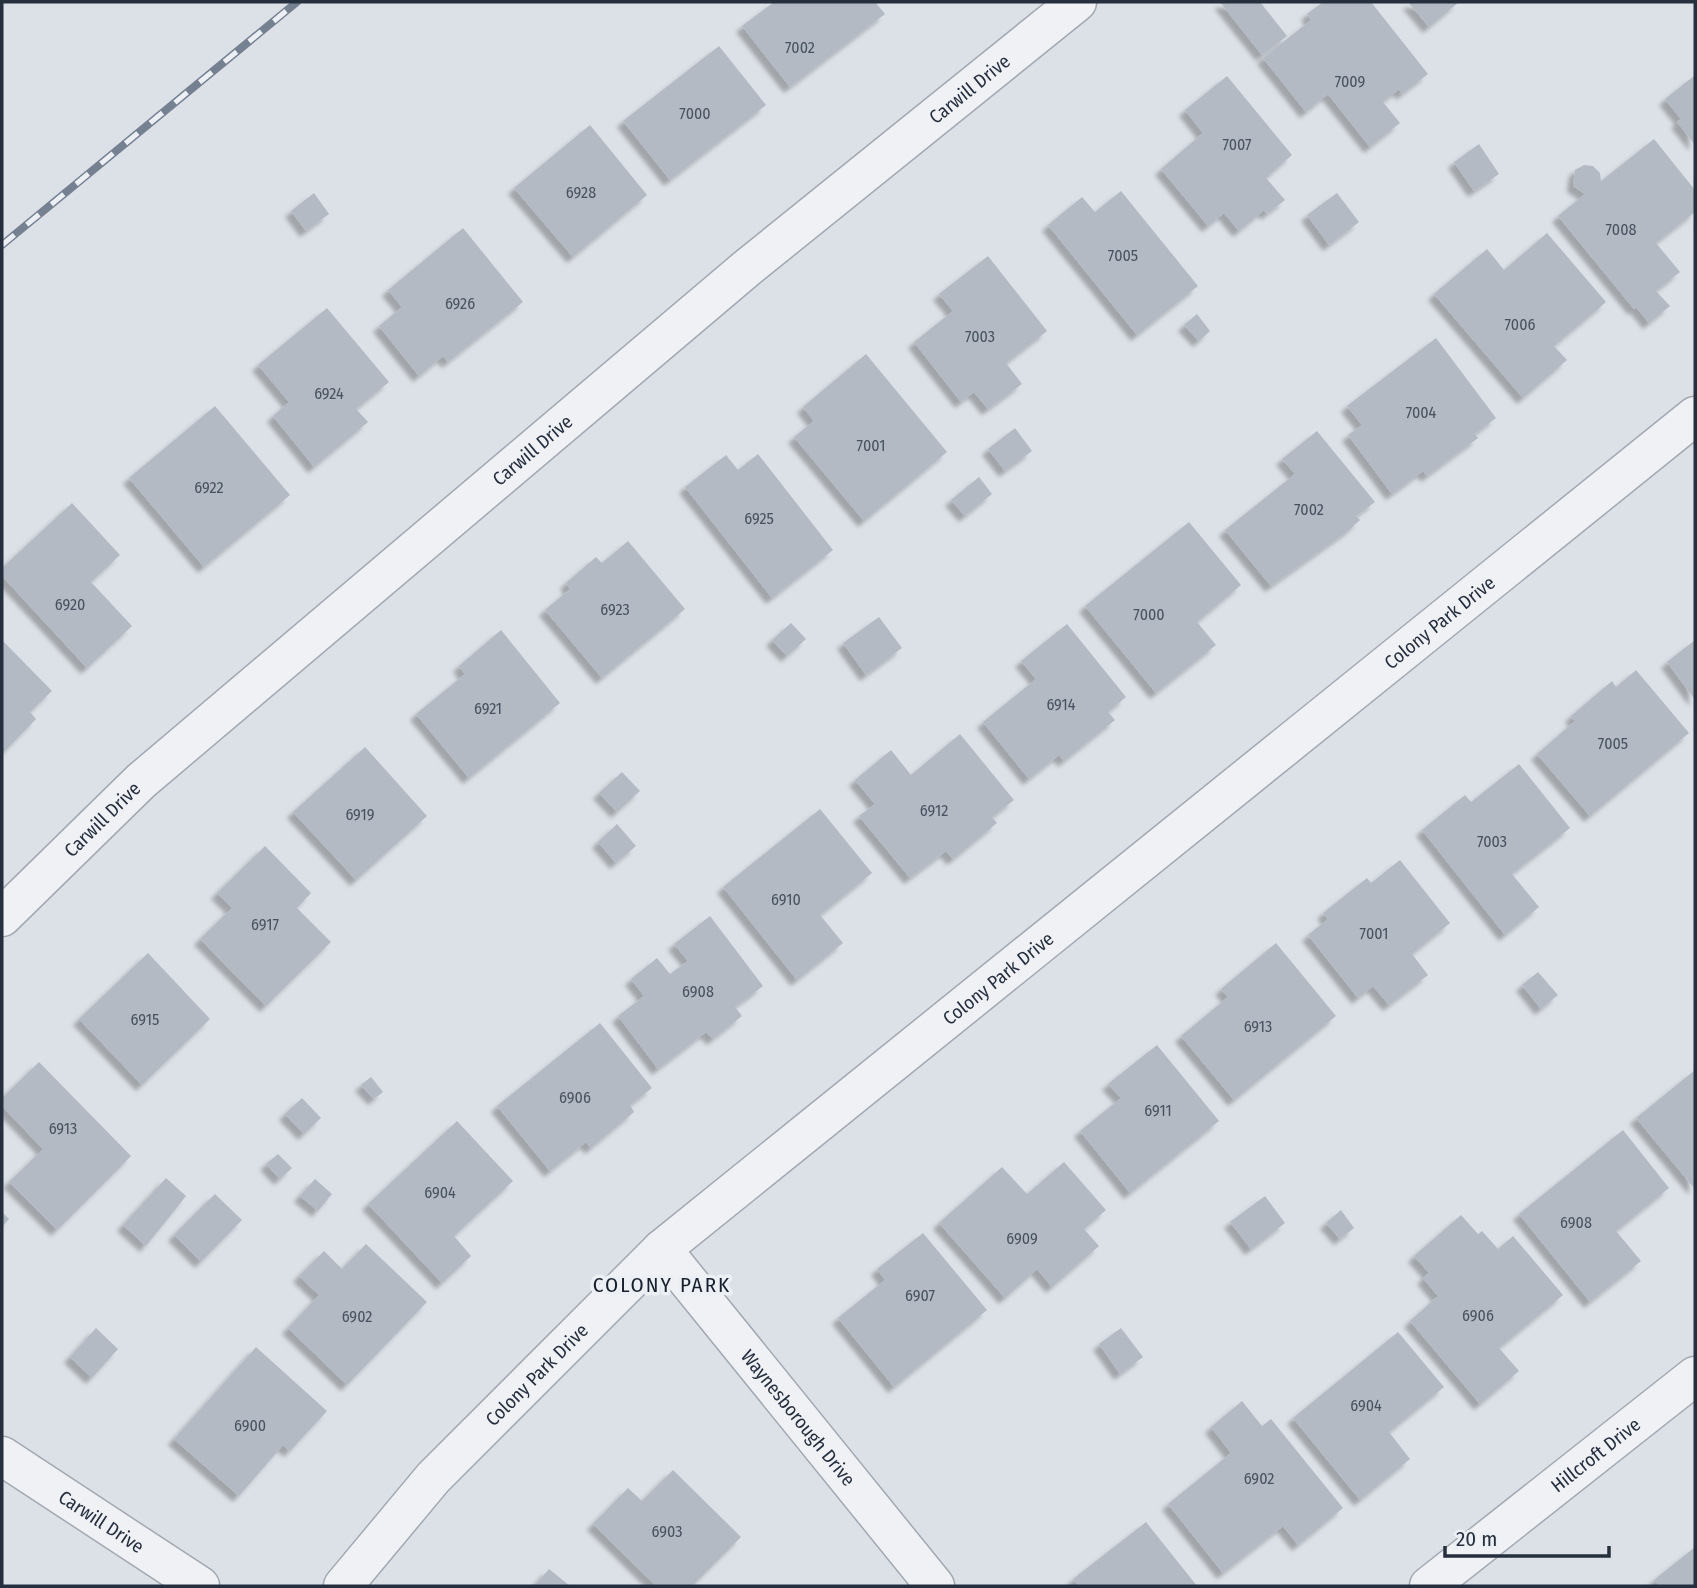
<svg xmlns="http://www.w3.org/2000/svg" width="1697" height="1588" font-family="'Fira Sans Condensed',sans-serif">
	<style>
		.building { fill: #b3bac4; filter: url(#shadow) }
		.lines { fill: none; stroke-linecap: round; stroke-linejoin: round }
		.minor-casing { stroke: #a2a8b1; stroke-width: 41 }
		.minor { stroke: #eff1f5; stroke-width: 38 }
		.rail-casing { stroke: #758091; stroke-width: 8 }
		.rail { stroke: #ecf0f5; stroke-width: 5; stroke-dasharray: 16; stroke-linecap: butt }
		.labels { text-anchor: middle; dominant-baseline: central; stroke-width: 7; stroke-linejoin: round; paint-order: stroke }
		.number-label { font-size: 16px; fill: #495260 }
		.street-label { font-size: 19px; fill: #262f3e; stroke: #ecf0f5 }
		.neighbourhood-label { font-size: 21px; letter-spacing: 2px; fill: #18202e; stroke: #ecf0f5 }
	</style>
	<defs>
		<filter id="shadow"><feDropShadow dx="-6" dy="6" stdDeviation="2" flood-color="#0004"/></filter>
	</defs>
	<rect width="100%" height="100%" fill="#dce1e7"/>
	<g class="building">
		<path d="M774,2H875L885,14L790,87L742,26Z"/>
		<path d="M1220,2H1260L1287,36L1262,55Z"/>
		<path d="M1323,2H1371L1428,74L1402,94L1399,89L1383,102L1400,123L1370,147L1328,94L1306,112L1263,58L1311,20L1307,14Z"/>
		<path d="M1408,2H1459L1429,27Z"/>
		<path d="M719,46L766,105L670,180L623,121Z"/>
		<path d="M1227,76L1292,155L1266,178L1285,200L1267,214L1264,210L1239,231L1224,213L1208,226L1161,169L1203,133L1185,110Z"/>
		<path d="M1694,76L1695,78V145L1677,122L1681,119L1665,99Z"/>
		<path d="M590,125L647,195L573,257L514,188Z"/>
		<path d="M1654,139L1695,190V212L1656,243L1680,272L1656,291L1670,306L1649,323L1636,307L1634,309L1558,216L1585,194L1573,186L1575,170L1584,165L1593,166L1600,173L1601,181Z"/>
		<path d="M1479,144L1499,174L1474,191L1454,162Z"/>
		<path d="M1121,191L1198,286L1137,335L1048,225L1082,197L1095,212Z"/>
		<path d="M314,193L329,214L306,231L291,211Z"/>
		<path d="M1337,193L1359,222L1329,245L1307,215Z"/>
		<path d="M463,228L523,302L448,362L443,356L419,376L379,326L402,307L388,290Z"/>
		<path d="M1547,233L1606,302L1554,346L1567,360L1523,398L1434,294L1487,249L1504,270Z"/>
		<path d="M988,256L1047,331L1006,363L1022,384L988,409L974,392L961,402L914,342L953,311L939,294Z"/>
		<path d="M327,308L389,382L356,409L368,422L314,467L273,416L289,402L258,365Z"/>
		<path d="M1197,314L1210,331L1199,341L1184,325Z"/>
		<path d="M1436,338L1496,418L1475,434L1478,438L1427,476L1423,471L1392,494L1348,435L1362,425L1347,406Z"/>
		<path d="M866,354L947,452L864,521L794,437L814,421L803,407Z"/>
		<path d="M215,406L290,495L204,567L129,478Z"/>
		<path d="M1015,428L1032,451L1005,471L988,449Z"/>
		<path d="M1317,431L1375,502L1356,516L1360,520L1349,530L1271,586L1225,530L1295,474L1282,459Z"/>
		<path d="M758,454L833,550L772,598L685,487L726,455L738,470Z"/>
		<path d="M979,477L992,494L965,516L951,500Z"/>
		<path d="M72,503L120,555L91,582L132,626L87,668L2,576V568Z"/>
		<path d="M1189,522L1241,585L1197,622L1216,645L1156,693L1085,606Z"/>
		<path d="M628,541L685,609L602,678L545,610L570,589L566,583L596,557L602,563Z"/>
		<path d="M879,617L902,648L866,675L843,643Z"/>
		<path d="M791,623L806,639L787,656L772,640Z"/>
		<path d="M1067,624L1126,697L1108,712L1115,720L1064,761L1059,755L1029,779L983,722L1036,679L1021,661Z"/>
		<path d="M501,630L560,703L469,778L416,714L465,674L459,666Z"/>
		<path d="M2,640L52,691L30,712L36,719L6,750L2,746Z"/>
		<path d="M1695,640V700L1667,662Z"/>
		<path d="M1636,670L1689,733L1590,816L1537,754L1575,721L1571,716L1612,681L1616,687Z"/>
		<path d="M960,734L1014,800L992,817L997,823L957,856L953,859L946,851L910,878L859,816L875,804L855,780L891,750L911,775Z"/>
		<path d="M365,747L427,816L356,880L293,812Z"/>
		<path d="M1519,764L1570,828L1512,874L1539,907L1505,935L1422,830L1465,795L1471,802Z"/>
		<path d="M622,772L640,791L617,812L599,793Z"/>
		<path d="M820,809L872,873L820,915L843,943L797,980L723,887Z"/>
		<path d="M617,824L636,846L616,863L598,842Z"/>
		<path d="M265,846L311,893L297,908L331,942L266,1006L200,939L232,908L217,893Z"/>
		<path d="M1400,860L1450,923L1412,954L1428,975L1389,1005L1373,986L1358,998L1308,935L1328,919L1323,913L1367,878L1371,883Z"/>
		<path d="M710,916L763,986L735,1007L742,1016L713,1039L706,1032L658,1069L618,1016L644,996L631,979L657,958L670,974L688,961L674,944Z"/>
		<path d="M1276,943L1336,1016L1234,1100L1181,1036L1228,997L1221,989Z"/>
		<path d="M148,953L210,1019L142,1085L79,1019Z"/>
		<path d="M1538,972L1558,995L1541,1009L1522,985Z"/>
		<path d="M600,1023L652,1088L630,1105L634,1112L591,1148L586,1142L550,1171L497,1106Z"/>
		<path d="M1157,1045L1219,1121L1130,1193L1080,1131L1121,1098L1108,1084Z"/>
		<path d="M39,1062L131,1156L57,1230L9,1182L43,1149L2,1106V1098Z"/>
		<path d="M1695,1070V1187L1694,1188L1636,1118Z"/>
		<path d="M371,1077L383,1092L374,1099L361,1085Z"/>
		<path d="M302,1098L321,1118L304,1134L285,1114Z"/>
		<path d="M457,1121L513,1181L454,1236L471,1256L442,1283L368,1204Z"/>
		<path d="M1623,1130L1669,1188L1616,1231L1641,1261L1590,1302L1519,1214Z"/>
		<path d="M278,1154L292,1168L280,1179L266,1164Z"/>
		<path d="M1064,1162L1106,1210L1084,1229L1099,1246L1052,1287L1037,1269L1005,1298L939,1223L1002,1167L1027,1194Z"/>
		<path d="M166,1178L186,1196L146,1246L123,1225Z"/>
		<path d="M315,1179L332,1194L318,1211L300,1196Z"/>
		<path d="M215,1194L242,1220L201,1262L174,1235Z"/>
		<path d="M1265,1196L1285,1223L1251,1249L1230,1222Z"/>
		<path d="M1341,1210L1354,1228L1340,1239L1326,1223Z"/>
		<path d="M2,1212L9,1219L2,1227Z"/>
		<path d="M1461,1215L1478,1234L1482,1231L1498,1249L1513,1236L1563,1295L1499,1348L1519,1371L1480,1404L1410,1321L1438,1296L1423,1278L1429,1273L1414,1256Z"/>
		<path d="M923,1233L987,1310L894,1387L838,1318L885,1280L877,1269Z"/>
		<path d="M366,1244L427,1302L347,1385L288,1328L319,1295L299,1276L324,1251L342,1269Z"/>
		<path d="M96,1328L118,1349L92,1378L70,1357Z"/>
		<path d="M1121,1328L1143,1357L1120,1374L1099,1344Z"/>
		<path d="M1398,1332L1444,1387L1389,1432L1410,1459L1360,1500L1293,1418Z"/>
		<path d="M256,1347L327,1411L290,1451L283,1445L239,1496L174,1439Z"/>
		<path d="M1242,1401L1262,1426L1271,1419L1343,1508L1298,1545L1283,1526L1223,1573L1168,1504L1231,1453L1211,1427Z"/>
		<path d="M673,1470L741,1537L692,1586H656L593,1524L628,1488L642,1501Z"/>
		<path d="M1146,1522L1197,1586H1079L1073,1579Z"/>
		<path d="M1695,1547V1586H1660L1654,1580Z"/>
		<path d="M549,1569L570,1586H534Z"/>
	</g>
	<g class="lines">
		<g class="minor-casing">
			<g id="minor">
				<path id="s1" d="M2,917L141,781L747,268L1077,2"/>
				<path id="s2" d="M662,1249L935,1586"/>
				<path id="s3" d="M2,1456L200,1586"/>
				<path id="s4" d="M343,1586L433,1478L662,1249L1695,416"/>
				<path id="s5" d="M1429,1586L1695,1376"/>
			</g>
		</g>
		<use href="#minor" class="minor"/>
		<g class="rail-casing">
			<path id="rail" d="M2,245L297,2"/>
		</g>
		<use href="#rail" class="rail"/>
	</g>
	<g class="labels">
		<g class="number-label">
			<text x="800" y="47">7002</text>
			<text x="1350" y="81">7009</text>
			<text x="695" y="113">7000</text>
			<text x="1237" y="144">7007</text>
			<text x="581" y="192">6928</text>
			<text x="1621" y="229">7008</text>
			<text x="1123" y="255">7005</text>
			<text x="460" y="303">6926</text>
			<text x="1520" y="324">7006</text>
			<text x="980" y="336">7003</text>
			<text x="329" y="393">6924</text>
			<text x="1421" y="412">7004</text>
			<text x="871" y="445">7001</text>
			<text x="209" y="487">6922</text>
			<text x="1309" y="509">7002</text>
			<text x="759" y="518">6925</text>
			<text x="70" y="604">6920</text>
			<text x="615" y="609">6923</text>
			<text x="1149" y="614">7000</text>
			<text x="1061" y="704">6914</text>
			<text x="488" y="708">6921</text>
			<text x="1613" y="743">7005</text>
			<text x="934" y="810">6912</text>
			<text x="360" y="814">6919</text>
			<text x="1492" y="841">7003</text>
			<text x="786" y="899">6910</text>
			<text x="265" y="924">6917</text>
			<text x="1374" y="933">7001</text>
			<text x="698" y="991">6908</text>
			<text x="145" y="1019">6915</text>
			<text x="1258" y="1026">6913</text>
			<text x="575" y="1097">6906</text>
			<text x="1158" y="1110">6911</text>
			<text x="63" y="1128">6913</text>
			<text x="440" y="1192">6904</text>
			<text x="1576" y="1222">6908</text>
			<text x="1022" y="1238">6909</text>
			<text x="920" y="1295">6907</text>
			<text x="1478" y="1315">6906</text>
			<text x="357" y="1316">6902</text>
			<text x="1366" y="1405">6904</text>
			<text x="250" y="1425">6900</text>
			<text x="1259" y="1478">6902</text>
			<text x="667" y="1531">6903</text>
		</g>
		<g class="street-label">
			<text stroke="none"><textPath href="#s1" startOffset="1274">Carwill Drive</textPath></text>
			<text stroke="none"><textPath href="#s1" startOffset="707">Carwill Drive</textPath></text>
			<text stroke="none"><textPath href="#s4" startOffset="1463">Colony Park Drive</textPath></text>
			<text stroke="none"><textPath href="#s1" startOffset="140">Carwill Drive</textPath></text>
			<text stroke="none"><textPath href="#s4" startOffset="896">Colony Park Drive</textPath></text>
			<text stroke="none"><textPath href="#s4" startOffset="287">Colony Park Drive</textPath></text>
			<text stroke="none"><textPath href="#s2" startOffset="217">Waynesborough Drive</textPath></text>
			<text stroke="none"><textPath href="#s5" startOffset="212">Hillcroft Drive</textPath></text>
			<text stroke="none"><textPath href="#s3" startOffset="119">Carwill Drive</textPath></text>
		</g>
		<g class="neighbourhood-label">
			<text x="662" y="1285">COLONY PARK</text>
		</g>
	</g>
	<rect width="1697" height="1588" fill="none" stroke="#262f3e" stroke-width="7"/>
	<path d="M1445 1546v10h164v-10" fill="none" stroke="#262f3e" stroke-width="3.5"/>
	<text x="1456" y="1546" font-size="21" fill="#262f3e" stroke="#ecf0f5" stroke-width="5" paint-order="stroke">20 m</text>
</svg>
